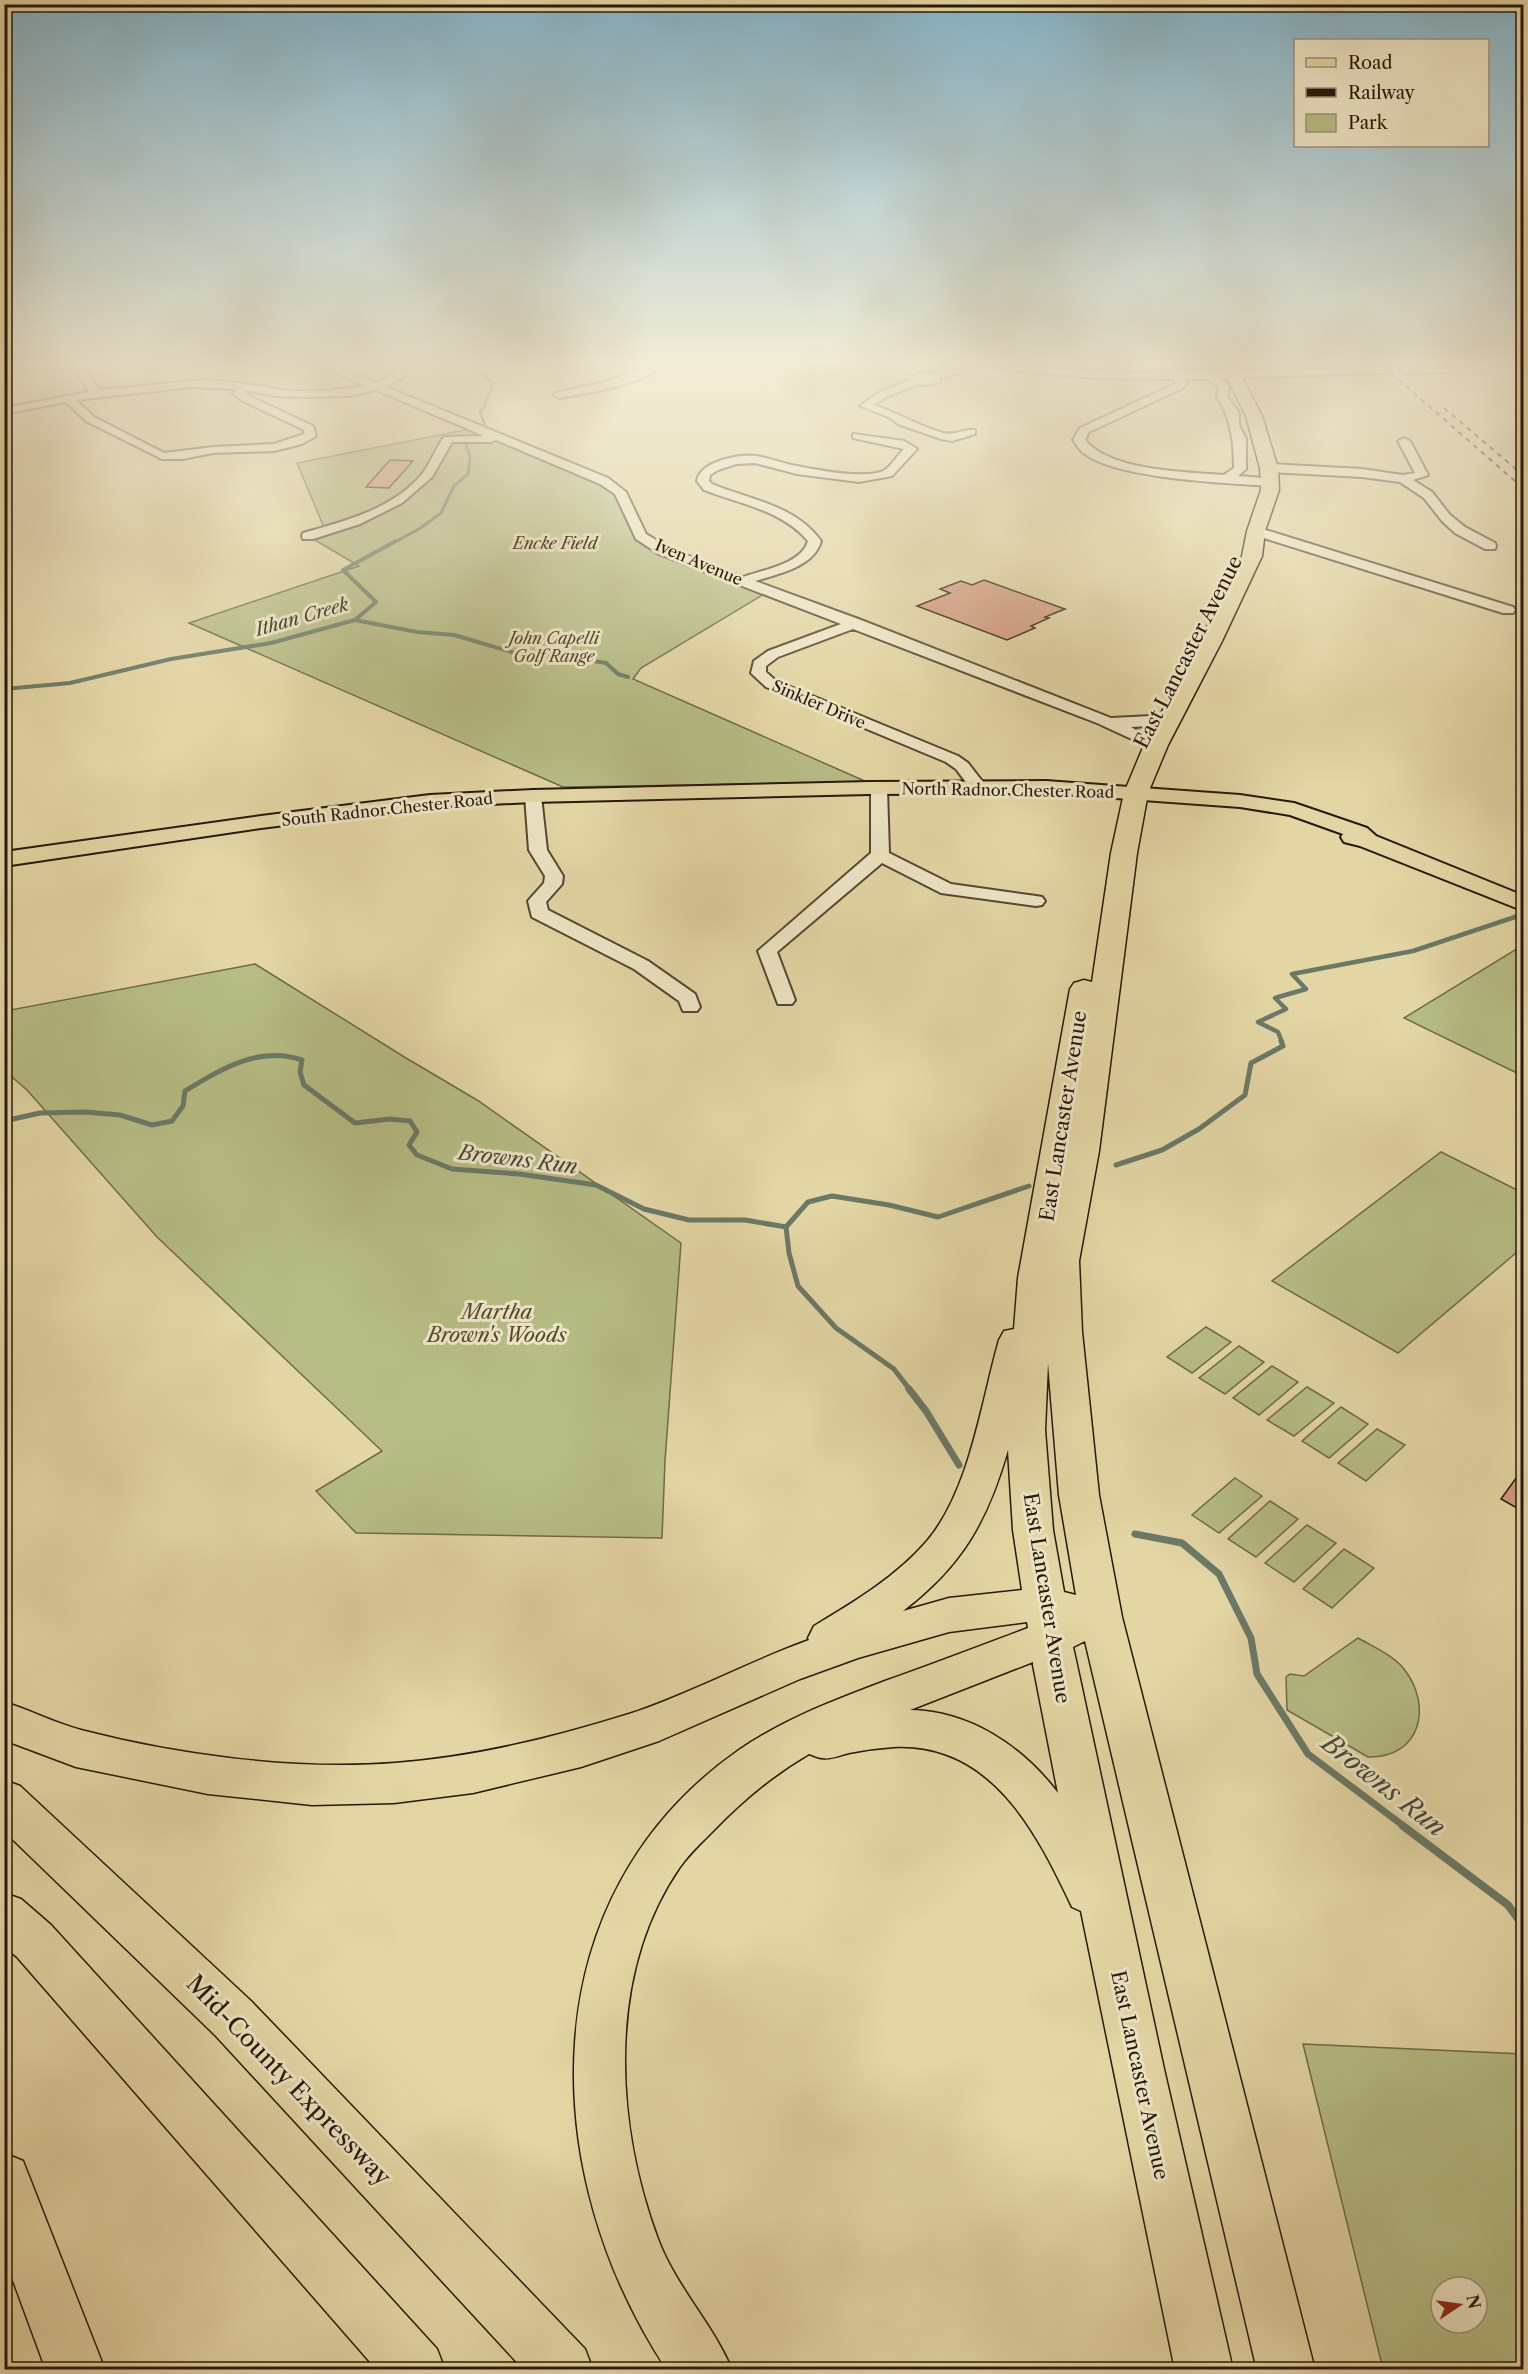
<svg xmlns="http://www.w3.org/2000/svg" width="1528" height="2374" font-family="'Libre Caslon Text',serif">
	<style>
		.green { fill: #b6bc84; stroke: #6e6a48; stroke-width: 1.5; fill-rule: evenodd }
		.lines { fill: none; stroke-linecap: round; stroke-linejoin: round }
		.stream-far5 { stroke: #6a7966; stroke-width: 3 }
		.stream-far4 { stroke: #6a7966; stroke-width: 4 }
		.stream-far3 { stroke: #6a7966; stroke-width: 4.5 }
		.stream-far2 { stroke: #6a7966; stroke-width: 5 }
		.stream-far1 { stroke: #6a7966; stroke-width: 7 }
		.stream { stroke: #6a7966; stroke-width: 8 }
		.building { fill: #d59a80; stroke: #27180b; stroke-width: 1.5 }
		.minor-tunnel { stroke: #bdaf85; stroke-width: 11; stroke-dasharray: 11 6; stroke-linecap: butt }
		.minor-casing { stroke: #564731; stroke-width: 4 }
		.major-casing { stroke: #27180b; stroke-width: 4 }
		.highway-casing { stroke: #27180b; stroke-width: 3 }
		.minor { fill: #ede4c4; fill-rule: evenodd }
		.major { fill: #e3d5a4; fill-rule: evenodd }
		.highway { fill: #e3d5a4; fill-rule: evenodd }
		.rail { stroke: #27180b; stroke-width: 2; stroke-dasharray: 5 5; stroke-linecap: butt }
		.labels { text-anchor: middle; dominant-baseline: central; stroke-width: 6; stroke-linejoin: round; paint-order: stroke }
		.far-park-label { font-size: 16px; font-style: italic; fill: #52492f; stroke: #ede4c4 }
		.far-street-label { font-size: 16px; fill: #27180b; stroke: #ede4c4 }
		.far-water-label { font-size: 18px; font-style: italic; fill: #484839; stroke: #ede4c4 }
		.street-label { font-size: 20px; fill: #27180b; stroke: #ede4c4 }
		.park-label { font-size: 20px; font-style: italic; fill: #52492f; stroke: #ede4c4 }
		.water-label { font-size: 21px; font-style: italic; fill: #484839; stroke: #ede4c4 }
		.near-street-label { font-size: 24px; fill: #27180b; stroke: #ede4c4 }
		.near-water-label { font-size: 26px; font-style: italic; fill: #484839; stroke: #ede4c4 }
	</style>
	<rect width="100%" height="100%" fill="#e3d5a4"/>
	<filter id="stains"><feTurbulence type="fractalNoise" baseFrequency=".00333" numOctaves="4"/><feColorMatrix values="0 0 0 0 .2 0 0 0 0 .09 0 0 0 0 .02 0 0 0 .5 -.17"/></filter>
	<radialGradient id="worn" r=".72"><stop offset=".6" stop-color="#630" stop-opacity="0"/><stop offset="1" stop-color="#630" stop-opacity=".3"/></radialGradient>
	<g class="green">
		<path d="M475,428L620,492L641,536L769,591L641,668L633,679L867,782L563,787L189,623L359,566L308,536L325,530L297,463Z"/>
		<path d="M1523,945V1076L1404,1018Z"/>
		<path d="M255,964L406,1058L477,1100L681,1243L665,1461L662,1538L356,1533L316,1491L382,1451L157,1237L27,1090L5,1071V1011Z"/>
		<path d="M1441,1152L1523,1193V1247L1398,1353L1272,1281Z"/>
		<path d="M1206,1327L1231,1342L1192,1373L1167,1357Z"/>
		<path d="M1239,1346L1264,1362L1225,1394L1199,1378Z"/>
		<path d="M1272,1366L1298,1382L1259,1415L1233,1398Z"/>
		<path d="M1307,1387L1334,1403L1294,1436L1267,1420Z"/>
		<path d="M1341,1407L1368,1424L1329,1458L1302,1441Z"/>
		<path d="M1377,1429L1405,1445L1366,1481L1338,1463Z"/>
		<path d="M1235,1478L1262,1496L1219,1533L1192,1515Z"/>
		<path d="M1270,1501L1298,1519L1256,1557L1228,1539Z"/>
		<path d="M1307,1525L1336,1543L1294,1582L1265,1563Z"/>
		<path d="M1344,1549L1374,1568L1332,1608L1303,1589Z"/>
		<path d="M1358,1638C1372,1646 1394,1656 1404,1669C1433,1706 1421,1758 1368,1757L1287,1710L1286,1677L1290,1674L1304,1676Z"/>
		<path d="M1303,2044L1523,2054V2369H1383ZM1441,2287H1477V2323H1441Z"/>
	</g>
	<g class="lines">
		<path class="stream-far5" d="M393,543L419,529L441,513L454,486L468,474L470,457L466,445L486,428L480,412C487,405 486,397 492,389L491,382L475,366"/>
		<g class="stream-far4">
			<path d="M355,620L417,632L454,635L515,653L551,654L606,663L618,674L628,677"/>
			<path d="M4,689L70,683L171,659L271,643L355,620L376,602L343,570L396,541"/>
		</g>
		<path class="stream-far3" d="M1282,1042L1278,1032L1258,1022L1286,1009L1275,998L1306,989L1292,974L1413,951L1524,914"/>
		<g class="stream-far2">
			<path d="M4,1121L40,1113L85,1112L120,1115L152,1125L172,1121L183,1106L185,1091C221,1069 260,1045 302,1060L300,1072L304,1085L355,1123L390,1119L410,1121L417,1132L409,1145L417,1155L452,1169L519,1174L596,1185L644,1209L689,1220H745L786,1227"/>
			<path d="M1116,1165L1162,1150L1199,1129L1245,1095L1251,1063L1283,1046L1281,1041"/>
			<path d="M786,1227L789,1253L798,1286L836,1328L894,1369L910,1390"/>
			<path d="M786,1227L808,1202L832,1196L889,1205L938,1217L1029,1186"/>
		</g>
		<g class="stream-far1">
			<path d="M909,1389L926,1411L959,1465"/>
			<path d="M1135,1534L1182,1543L1219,1574L1251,1638L1257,1674L1308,1754L1405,1827"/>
		</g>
		<path class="stream" d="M1403,1826L1508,1905L1524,1927"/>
	</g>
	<g class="building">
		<path d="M390,460L413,461L389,488L366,487Z"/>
		<path d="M984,580L1065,609L1045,617L1049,618L1031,626L1035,628L1007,640L917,606L950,593L940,589L961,581L972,585Z"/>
		<path d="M1524,1467V1512L1501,1499Z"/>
	</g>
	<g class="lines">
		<path class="minor-tunnel" d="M1382,370H1405"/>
		<g class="minor-casing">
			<g id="minor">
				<path d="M321,366H334L377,383L393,375L399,366H409L401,379L386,387L608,478L626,492L646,534L669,548L743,577C762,570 802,564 808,541C782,510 740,504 704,490L697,481C700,461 739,454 756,456C770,458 783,464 797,466C817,470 867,480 885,470C892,465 898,455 904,449L853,438V434L904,441L917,449L892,476L859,482L797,474L755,463L736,464L718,470L710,475L709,481L712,484C751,500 795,505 821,541C814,567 778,574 755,581L861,620L1111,718L1151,716L1159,721L1151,726L1131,727L1150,738L1148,741H1136L1097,723L853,629L778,657L766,666V672L776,681L958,756L968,763L988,789L986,793H974L956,769L946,762L766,687L751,673L754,661L768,651L841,624L659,554L636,539L615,494L600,484L496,440L491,442H452L432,477L402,503L360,524L313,539H303L302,536L303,533C345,521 394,509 423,473C431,462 436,448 444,437L484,436L376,390L348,396L307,397L277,396L244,390L249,396L313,426L316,436L302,444L274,451L213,453L182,459H162L86,421L66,402L4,414V408L89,392L77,373L82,370L86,371L99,390L203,380L233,382L290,391H327L366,386ZM192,387L238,389L233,393L241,400L304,430V434L274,444L213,447L164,453L94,417L76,400Z"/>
				<path d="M650,366H662C641,385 588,393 559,398L554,395L555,393L605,382Z"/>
				<path d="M968,366H985L940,378V382L924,385L919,384L886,397L873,405C899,413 918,426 943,433C955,436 964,428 975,430V434L952,441L941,439L898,424L891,418L860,406L878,393L909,380L910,377L921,373L932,374Z"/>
				<path d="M992,366L1141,373L1382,367L1387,370L1382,373L1220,378L1229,386L1227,397L1239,413V425L1246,439V469L1238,476L1275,479V485L1271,486C1227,483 1118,479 1085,454C1080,451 1077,445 1073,440L1080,428L1175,384V379L1093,378L997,369ZM1185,379H1207L1219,387L1217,397C1231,418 1234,442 1234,468L1224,475C1186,472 1110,471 1085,440L1089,432L1183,388L1187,382Z"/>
				<path d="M1456,366H1524V370L1405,373L1400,370L1405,367Z"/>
				<path d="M1404,438L1410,441L1428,475L1413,480L1432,492L1450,515L1465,527L1495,543L1496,546L1495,549H1485L1455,533L1442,521L1424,498L1400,482L1362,477L1269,472L1263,468L1269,464L1362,469L1403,475L1415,473L1398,441Z"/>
				<path d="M1256,527L1513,607L1515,610L1513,613H1503L1251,534L1250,531L1251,528Z"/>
				<path d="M879,783L887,788L889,853L951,884L1036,896L1042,897L1045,901L1042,905L1036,906L941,893L882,863L777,952L795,1000L792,1004H778L758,951L871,853V788Z"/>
				<path d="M533,791L541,796L547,850L563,876L562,884L546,902L548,910L648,961L695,994L700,1007L697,1011H683L679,1001L634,969L532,917L528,901L544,883L545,876L529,850L525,796Z"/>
			</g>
		</g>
		<g class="major-casing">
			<path id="major" d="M1046,781L1240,795L1294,803L1367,828L1376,836L1524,896V911L1360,846L1344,842L1341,837L1343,834L1290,815L1240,807L1046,793L870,794L533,802L430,807L261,828L4,866V852L261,816L430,795L533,790L870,782Z"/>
		</g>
		<g class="highway-casing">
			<g id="highway">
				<path d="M1221,366H1236L1262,416L1278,468L1279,490L1265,531L1262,556L1222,641L1168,745L1148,793L1137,853L1099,1151L1079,1261L1082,1332L1099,1495L1122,1617L1315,2370H1257L1085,1641L1073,1647L1077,1665L1164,2069L1233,2370H1175L1081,1911L1072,1907C1036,1831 992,1743 894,1747C879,1748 864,1750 849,1753C841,1755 830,1760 822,1758C818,1758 813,1755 809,1754C773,1775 743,1800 714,1830C702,1842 690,1853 680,1867C606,1974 615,2123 658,2239C676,2287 713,2324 732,2370H667C536,2172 529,1897 739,1750C784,1719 835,1700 885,1681C933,1664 980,1646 1028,1628L1027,1622L949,1632L858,1658L800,1679L659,1741L581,1767L473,1793L394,1803L312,1805L208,1794L76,1767L4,1740V1702C30,1710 55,1723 81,1730C177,1755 296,1771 395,1763C474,1757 553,1738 629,1714C690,1694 748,1662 809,1640L808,1638L814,1626C854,1602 896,1577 927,1541C970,1490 981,1403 999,1340L1004,1331L1014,1329L1018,1278L1070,989L1074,983L1084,980L1092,982L1111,853L1124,793L1144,745L1200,641L1242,556L1247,531L1261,490L1260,468L1246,416ZM1048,1363L1059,1495L1076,1595L1064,1592L1053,1530L1045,1430ZM1008,1450L1013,1530L1022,1590L949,1598L903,1611C963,1565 987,1521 1008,1450ZM1033,1662V1665L1058,1793C1022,1746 970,1711 910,1710Z"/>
				<path d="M4,1780L20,1786L251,2001L585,2349L593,2370H524L215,2035L4,1831Z"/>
				<path d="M4,1893L21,1899L51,1925L437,2349L445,2370H377L17,1957L4,1946Z"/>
				<path d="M4,2153L23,2161L105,2370H46L4,2256Z"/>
			</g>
		</g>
		<use href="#minor" class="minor"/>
		<use href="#major" class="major"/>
		<use href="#highway" class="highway"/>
		<g class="rail">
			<path d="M1383,366L1524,489"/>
			<path d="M1444,408L1524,476"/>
		</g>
	</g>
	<linearGradient id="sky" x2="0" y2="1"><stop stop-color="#87b6cc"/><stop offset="0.52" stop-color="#f2ecd6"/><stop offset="1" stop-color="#f2ecd6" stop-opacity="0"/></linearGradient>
	<rect width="1528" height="698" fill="url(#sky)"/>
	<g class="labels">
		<g class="far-park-label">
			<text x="555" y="543">Encke Field</text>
			<text x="554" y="638">John Capelli<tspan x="554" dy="18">Golf Range</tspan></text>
		</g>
		<g class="far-street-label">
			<text transform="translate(699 562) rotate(23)">Iven Avenue</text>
			<text transform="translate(819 704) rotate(23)">Sinkler Drive</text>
			<text transform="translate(1008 790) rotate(1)">North Radnor Chester Road</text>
			<text transform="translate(387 809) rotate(-6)">South Radnor Chester Road</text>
		</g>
		<g class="far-water-label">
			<text transform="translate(302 617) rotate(-16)">Ithan Creek</text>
		</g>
		<g class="street-label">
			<text transform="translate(1188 652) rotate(-63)">East Lancaster Avenue</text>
			<text transform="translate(1063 1116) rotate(-81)">East Lancaster Avenue</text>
			<text transform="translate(1047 1598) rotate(81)">East Lancaster Avenue</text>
			<text transform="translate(1140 2075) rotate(78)">East Lancaster Avenue</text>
		</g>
		<g class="park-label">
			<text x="497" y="1312">Martha<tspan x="497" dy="23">Brown's Woods</tspan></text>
		</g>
		<g class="water-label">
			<text transform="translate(518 1159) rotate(7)">Browns Run</text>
		</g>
		<g class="near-street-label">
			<text transform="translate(289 2080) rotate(46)">Mid-County Expressway</text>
		</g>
		<g class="near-water-label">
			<text transform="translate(1384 1785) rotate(38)">Browns Run</text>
		</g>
	</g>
	<rect width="1528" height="2374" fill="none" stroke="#e3d5a4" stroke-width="24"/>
	<rect x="6" y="6" width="1516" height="2362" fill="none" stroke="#27180b" stroke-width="3"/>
	<rect x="12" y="12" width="1504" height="2350" fill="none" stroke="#27180b" stroke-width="1.5"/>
	<rect x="1294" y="39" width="195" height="108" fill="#ede4c4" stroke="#9e927a" stroke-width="1.5"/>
	<rect x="1306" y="58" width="30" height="9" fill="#e3d5a4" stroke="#9e927a" stroke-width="1.5"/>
	<text x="1348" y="69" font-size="18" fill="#27180b">Road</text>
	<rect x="1306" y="88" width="30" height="9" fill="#27180b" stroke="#9e927a" stroke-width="1.5"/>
	<text x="1348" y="99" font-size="18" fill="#27180b">Railway</text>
	<rect x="1306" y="114" width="30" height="18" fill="#b6bc84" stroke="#9e927a" stroke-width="1.5"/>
	<text x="1348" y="129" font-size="18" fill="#27180b">Park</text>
	<g transform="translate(1459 2305) rotate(77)"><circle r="28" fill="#ede4c4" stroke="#9e927a" stroke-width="1.5"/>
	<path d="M0-4.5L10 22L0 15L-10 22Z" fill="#8f2418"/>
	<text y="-9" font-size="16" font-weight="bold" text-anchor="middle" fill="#27180b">N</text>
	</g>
	<rect width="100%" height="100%" filter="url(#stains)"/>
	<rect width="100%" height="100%" fill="url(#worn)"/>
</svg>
